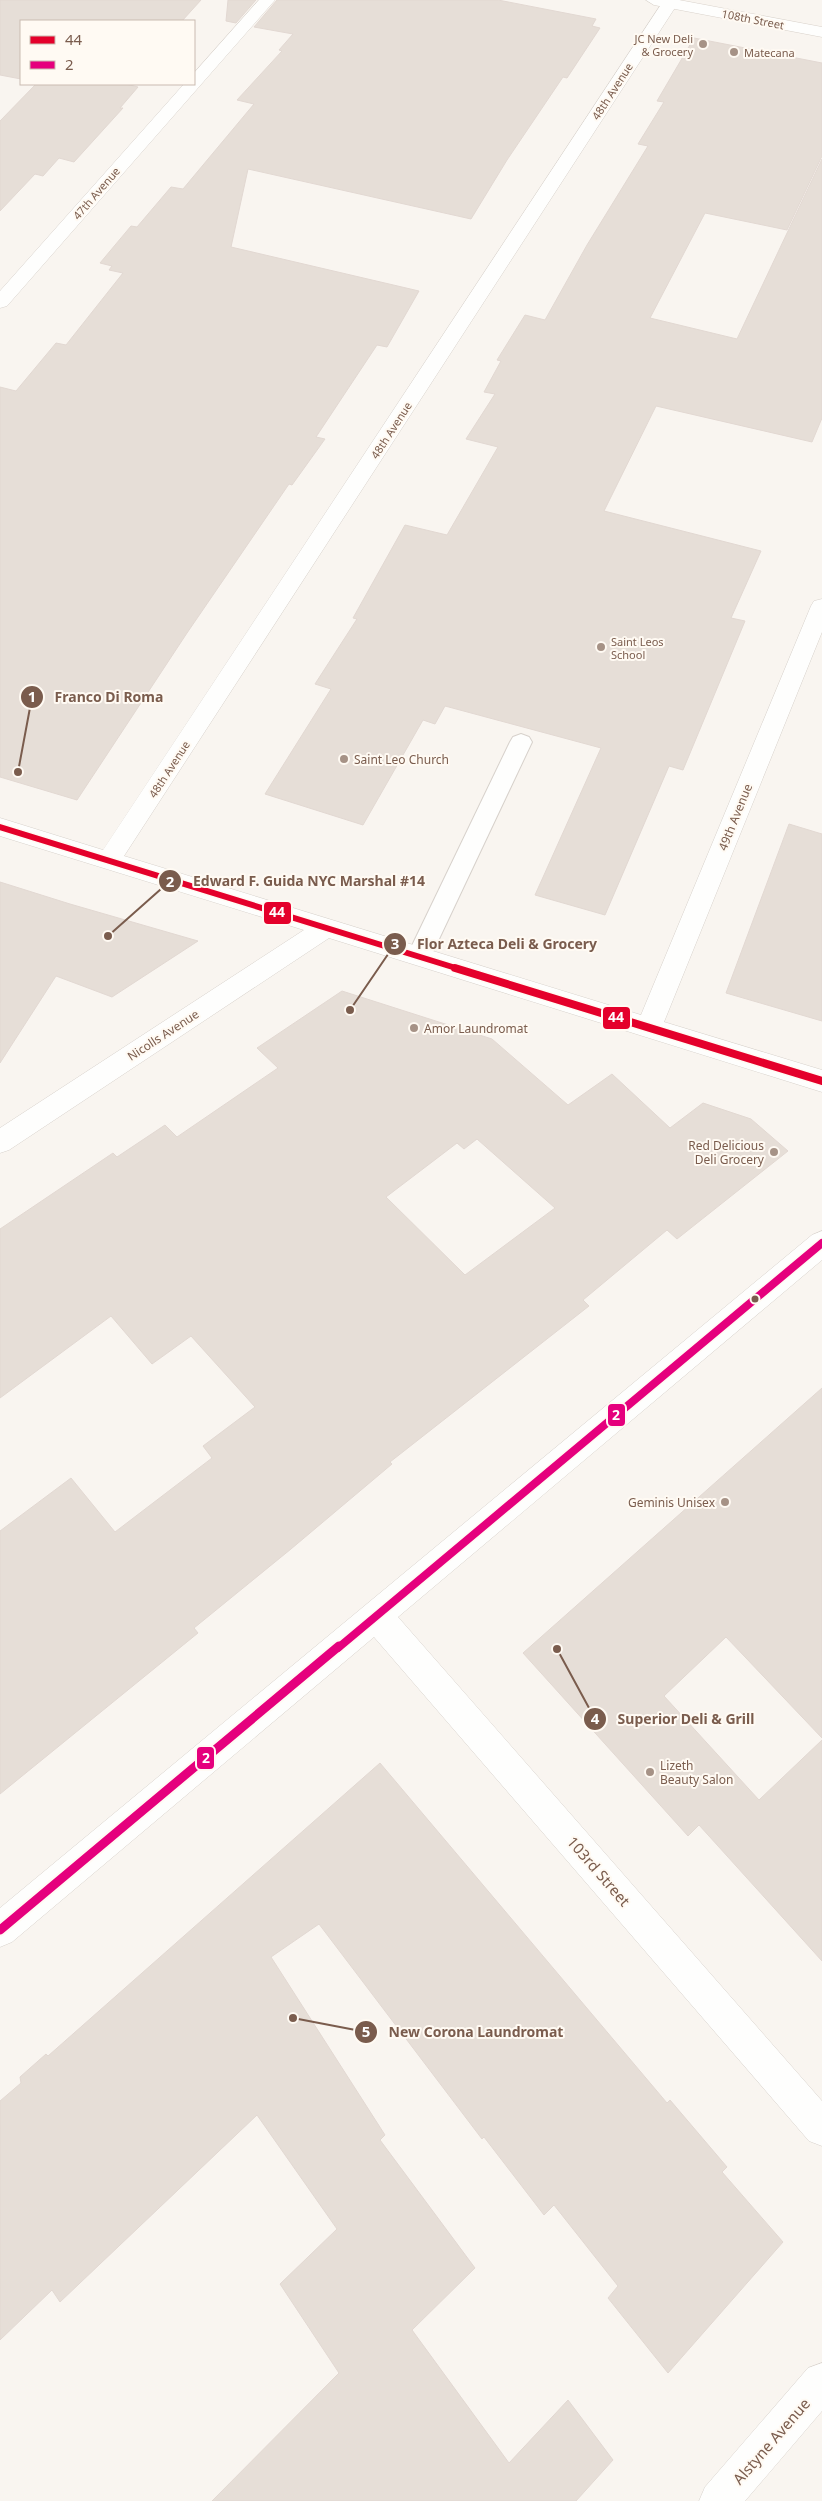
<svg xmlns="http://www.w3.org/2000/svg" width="822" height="2501" font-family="'Noto Sans',sans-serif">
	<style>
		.building { fill: #e6ded7; stroke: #e2d8d2; fill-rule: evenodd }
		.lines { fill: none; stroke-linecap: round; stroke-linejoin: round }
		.lane-casing { stroke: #d7d1cb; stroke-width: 2 }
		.street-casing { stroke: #d7d1cb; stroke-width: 1 }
		.secondary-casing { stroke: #d9d2cb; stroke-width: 1 }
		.lane { fill: #fefefd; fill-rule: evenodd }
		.street { fill: #fefefd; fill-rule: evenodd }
		.secondary { fill: #fefefd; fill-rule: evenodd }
		.bus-1-far1-casing { stroke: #fffaf3; stroke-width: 9 }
		.bus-1-casing { stroke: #fffaf3; stroke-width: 11 }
		.bus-2-far1-casing { stroke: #fffaf3; stroke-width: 11 }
		.bus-2-casing { stroke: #fffaf3; stroke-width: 13 }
		.bus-1-far1 { stroke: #e4002b; stroke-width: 6 }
		.bus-1 { stroke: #e4002b; stroke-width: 8 }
		.bus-2-far1 { stroke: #e5007d; stroke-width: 8 }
		.bus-2 { stroke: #e5007d; stroke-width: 9 }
		.poi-dot { fill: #a69286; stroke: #fffaf3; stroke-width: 2 }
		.bus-dot { fill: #7a5c4d; stroke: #fffaf3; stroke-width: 2 }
		.labels { text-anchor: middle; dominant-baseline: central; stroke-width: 4; stroke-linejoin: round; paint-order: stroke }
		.far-street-label { font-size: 11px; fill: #7a5c4d; stroke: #fffaf3 }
		.far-poi-label { font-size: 11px; fill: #7a5c4d; stroke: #fffaf3; text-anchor: start }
		.poi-label { font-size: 12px; fill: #7a5c4d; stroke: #fffaf3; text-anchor: start }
		.street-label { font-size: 12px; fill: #7a5c4d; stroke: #fffaf3 }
		.near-street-label { font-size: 15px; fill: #7a5c4d; stroke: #fffaf3 }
		.leader { fill: none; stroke: #7a5c4d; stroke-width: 2 }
		.callout-dot { fill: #7a5c4d; stroke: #fffaf3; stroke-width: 2 }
		.mark-label { font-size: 15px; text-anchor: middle; font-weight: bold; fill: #fff }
		.callout-label { font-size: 14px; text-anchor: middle; font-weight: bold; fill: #7a5c4d; stroke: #fffaf3; stroke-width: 4; stroke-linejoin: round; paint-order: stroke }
		.line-badge { stroke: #fffaf3; stroke-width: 2 }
		.badge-label { font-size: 14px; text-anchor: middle; font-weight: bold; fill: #fff }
	</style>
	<rect width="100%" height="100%" fill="#f9f5f0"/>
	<g class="building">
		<path d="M0,0H201L182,21H21V79L0,75Z"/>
		<path d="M228,0H256L236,23L226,21Z"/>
		<path d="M277,0H498L596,19L592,26L600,28L567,78L563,77L507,160L471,219L248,169L231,247L419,291L387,347L377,345L316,437L325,439L292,485L289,484L187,633L77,800L0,777V387L16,391L56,343L66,345L123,273L109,270L112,266L100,263L131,226L137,227L171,187L183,189L254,104L237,100L282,51L279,50L293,34L254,27Z"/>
		<path d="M694,38L822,63V156L787,230L705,213L650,318L737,339L822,159V418L812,442L656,406L604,511L761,551L731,618L745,621L683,770L669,766L605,915L535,895L601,748L445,706L435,724L423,720L363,825L265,794L331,689L315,684L357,619L353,618L405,525L447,535L498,447L466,439L495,394L484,392L501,361L497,360L525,315L545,320L587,245L648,146L638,144L664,102L657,101Z"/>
		<path d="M36,84H126L138,87L120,108H123L74,162L59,158L43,176L35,174L0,211V121Z"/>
		<path d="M789,824L822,834V1021L726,993Z"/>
		<path d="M0,882L70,904L198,941L112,997L56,976L0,1063Z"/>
		<path d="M342,991L492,1039L568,1105L612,1074L670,1128L703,1103L751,1119L788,1151L677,1239L667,1230L583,1300L589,1306L390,1462L392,1464L291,1549L194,1628L198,1633L0,1794V1531L71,1478L115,1532L212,1458L203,1446L255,1407L191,1336L152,1364L111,1316L0,1398V1229L113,1153L117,1157L165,1125L177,1137L278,1068L257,1048ZM477,1139L555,1208L465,1275L386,1197L457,1143L464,1149Z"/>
		<path d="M822,1388V1738L726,1637L664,1696L759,1800L822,1740V1961L699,1825L688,1836L523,1653Z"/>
		<path d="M380,1763L667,2103L670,2100L727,2167L722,2172L783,2242L668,2373L608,2298L618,2286L554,2205L544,2215L484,2137L482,2139L319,1924L271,1957L385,2135L380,2140L475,2268L412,2330L509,2463L568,2400L613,2460L576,2501H212L339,2373L280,2284L337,2229L257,2115L60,2302L52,2290L0,2340V2101L21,2083L20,2077L46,2054L48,2056Z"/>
	</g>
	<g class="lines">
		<g class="lane-casing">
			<path id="lane" d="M521,734L529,737L532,742L431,956L427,962L419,965L411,962L407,956L510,742L513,737Z"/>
		</g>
		<g class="street-casing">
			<g id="street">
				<path d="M259,0H275L7,306L0,308V291L184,84H194V73Z"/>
				<path d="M664,0H680L124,856L641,1015L811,606L814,601L822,599V632L664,1022L822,1070V1092L329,938L9,1150L0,1153V1128L304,930L0,836V818L103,850Z"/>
				<path d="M822,1231V1260L398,1617L822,2101V2146L809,2141L374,1637L12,1942L0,1947V1908L812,1235Z"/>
				<path d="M822,2363V2411L745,2501H699L705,2487L808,2368Z"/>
			</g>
		</g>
		<g class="secondary-casing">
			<path id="secondary" d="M646,0H679L822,27V37L654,5Z"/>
		</g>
		<use href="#lane" class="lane"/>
		<use href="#street" class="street"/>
		<use href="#secondary" class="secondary"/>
		<g class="bus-1-far1-casing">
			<path id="bus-1-far1" d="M0,827L459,969"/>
		</g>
		<g class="bus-1-casing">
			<path id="bus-1" d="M455,968L822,1081"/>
		</g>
		<g class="bus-2-far1-casing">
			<path id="bus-2-far1" d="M338,1648L822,1243"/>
		</g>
		<g class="bus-2-casing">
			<path id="bus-2" d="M0,1930L339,1646"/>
		</g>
		<use href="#bus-1-far1" class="bus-1-far1"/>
		<use href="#bus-1" class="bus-1"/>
		<use href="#bus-2-far1" class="bus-2-far1"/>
		<use href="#bus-2" class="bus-2"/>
	</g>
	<g class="poi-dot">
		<circle cx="703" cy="44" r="5"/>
		<circle cx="734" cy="52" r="5"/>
		<circle cx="601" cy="647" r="5"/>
		<circle cx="344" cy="759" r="5"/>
		<circle cx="414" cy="1028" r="5"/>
		<circle cx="774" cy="1152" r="5"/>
		<circle cx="725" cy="1502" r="5"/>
		<circle cx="650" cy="1772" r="5"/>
	</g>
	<circle class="bus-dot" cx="755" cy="1299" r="4.5"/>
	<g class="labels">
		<g class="far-street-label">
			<text transform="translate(753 19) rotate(11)">108th Street</text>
			<text transform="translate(612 91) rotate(-57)">48th Avenue</text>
			<text transform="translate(96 193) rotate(-49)">47th Avenue</text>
			<text transform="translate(391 430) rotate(-57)">48th Avenue</text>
			<text transform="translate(169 769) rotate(-57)">48th Avenue</text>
		</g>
		<g class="far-poi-label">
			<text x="693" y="38" text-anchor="end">JC New Deli<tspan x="693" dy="13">&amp; Grocery</tspan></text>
			<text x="744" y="52">Matecana</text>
			<text x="611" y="641">Saint Leos<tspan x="611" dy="13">School</tspan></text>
		</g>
		<g class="poi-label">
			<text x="354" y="759">Saint Leo Church</text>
			<text x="424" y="1028">Amor Laundromat</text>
			<text x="764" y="1145" text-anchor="end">Red Delicious<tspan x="764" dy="14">Deli Grocery</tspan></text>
			<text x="715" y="1502" text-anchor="end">Geminis Unisex</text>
			<text x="660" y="1765">Lizeth<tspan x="660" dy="14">Beauty Salon</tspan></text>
		</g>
		<g class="street-label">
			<text transform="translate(735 817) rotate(-68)">49th Avenue</text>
			<text transform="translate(163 1035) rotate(-33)">Nicolls Avenue</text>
		</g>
		<g class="near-street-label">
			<text transform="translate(599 1871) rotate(49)">103rd Street</text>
			<text transform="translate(771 2441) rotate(-49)">Alstyne Avenue</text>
		</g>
	</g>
	<path class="leader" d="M18 772L32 697M108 936L170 881M350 1010L395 944M557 1649L595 1719M293 2018L366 2032"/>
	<g class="callout-dot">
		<circle cx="18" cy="772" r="5"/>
		<circle cx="108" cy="936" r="5"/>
		<circle cx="350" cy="1010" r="5"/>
		<circle cx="557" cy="1649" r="5"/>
		<circle cx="293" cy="2018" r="5"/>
		<circle cx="32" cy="697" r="12"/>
		<circle cx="170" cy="881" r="12"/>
		<circle cx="395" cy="944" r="12"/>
		<circle cx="595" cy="1719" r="12"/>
		<circle cx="366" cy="2032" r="12"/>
	</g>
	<g class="mark-label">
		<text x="32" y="702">1</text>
		<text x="170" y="887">2</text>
		<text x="395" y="949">3</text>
		<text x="595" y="1724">4</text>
		<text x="366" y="2037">5</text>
	</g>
	<g class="callout-label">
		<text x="109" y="702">Franco Di Roma</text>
		<text x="309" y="886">Edward F. Guida NYC Marshal #14</text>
		<text x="507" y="949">Flor Azteca Deli &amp; Grocery</text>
		<text x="686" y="1724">Superior Deli &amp; Grill</text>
		<text x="476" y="2037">New Corona Laundromat</text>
	</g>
	<g class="line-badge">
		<rect x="263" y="901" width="29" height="24" rx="5" fill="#e4002b"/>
		<rect x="602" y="1006" width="29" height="24" rx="5" fill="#e4002b"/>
		<rect x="607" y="1403" width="19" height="24" rx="5" fill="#e5007d"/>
		<rect x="196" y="1746" width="19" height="24" rx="5" fill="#e5007d"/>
	</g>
	<g class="badge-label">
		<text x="277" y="917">44</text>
		<text x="616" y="1022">44</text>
		<text x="616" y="1420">2</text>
		<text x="206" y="1763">2</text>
	</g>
	<rect x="20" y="20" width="175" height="65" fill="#fffaf3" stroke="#cabbb1"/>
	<rect x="30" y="36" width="25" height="8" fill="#e4002b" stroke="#cabbb1"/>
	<text x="65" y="45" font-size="15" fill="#7a5c4d">44</text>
	<rect x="30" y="61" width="25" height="8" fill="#e5007d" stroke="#cabbb1"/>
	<text x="65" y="70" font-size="15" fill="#7a5c4d">2</text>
</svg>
